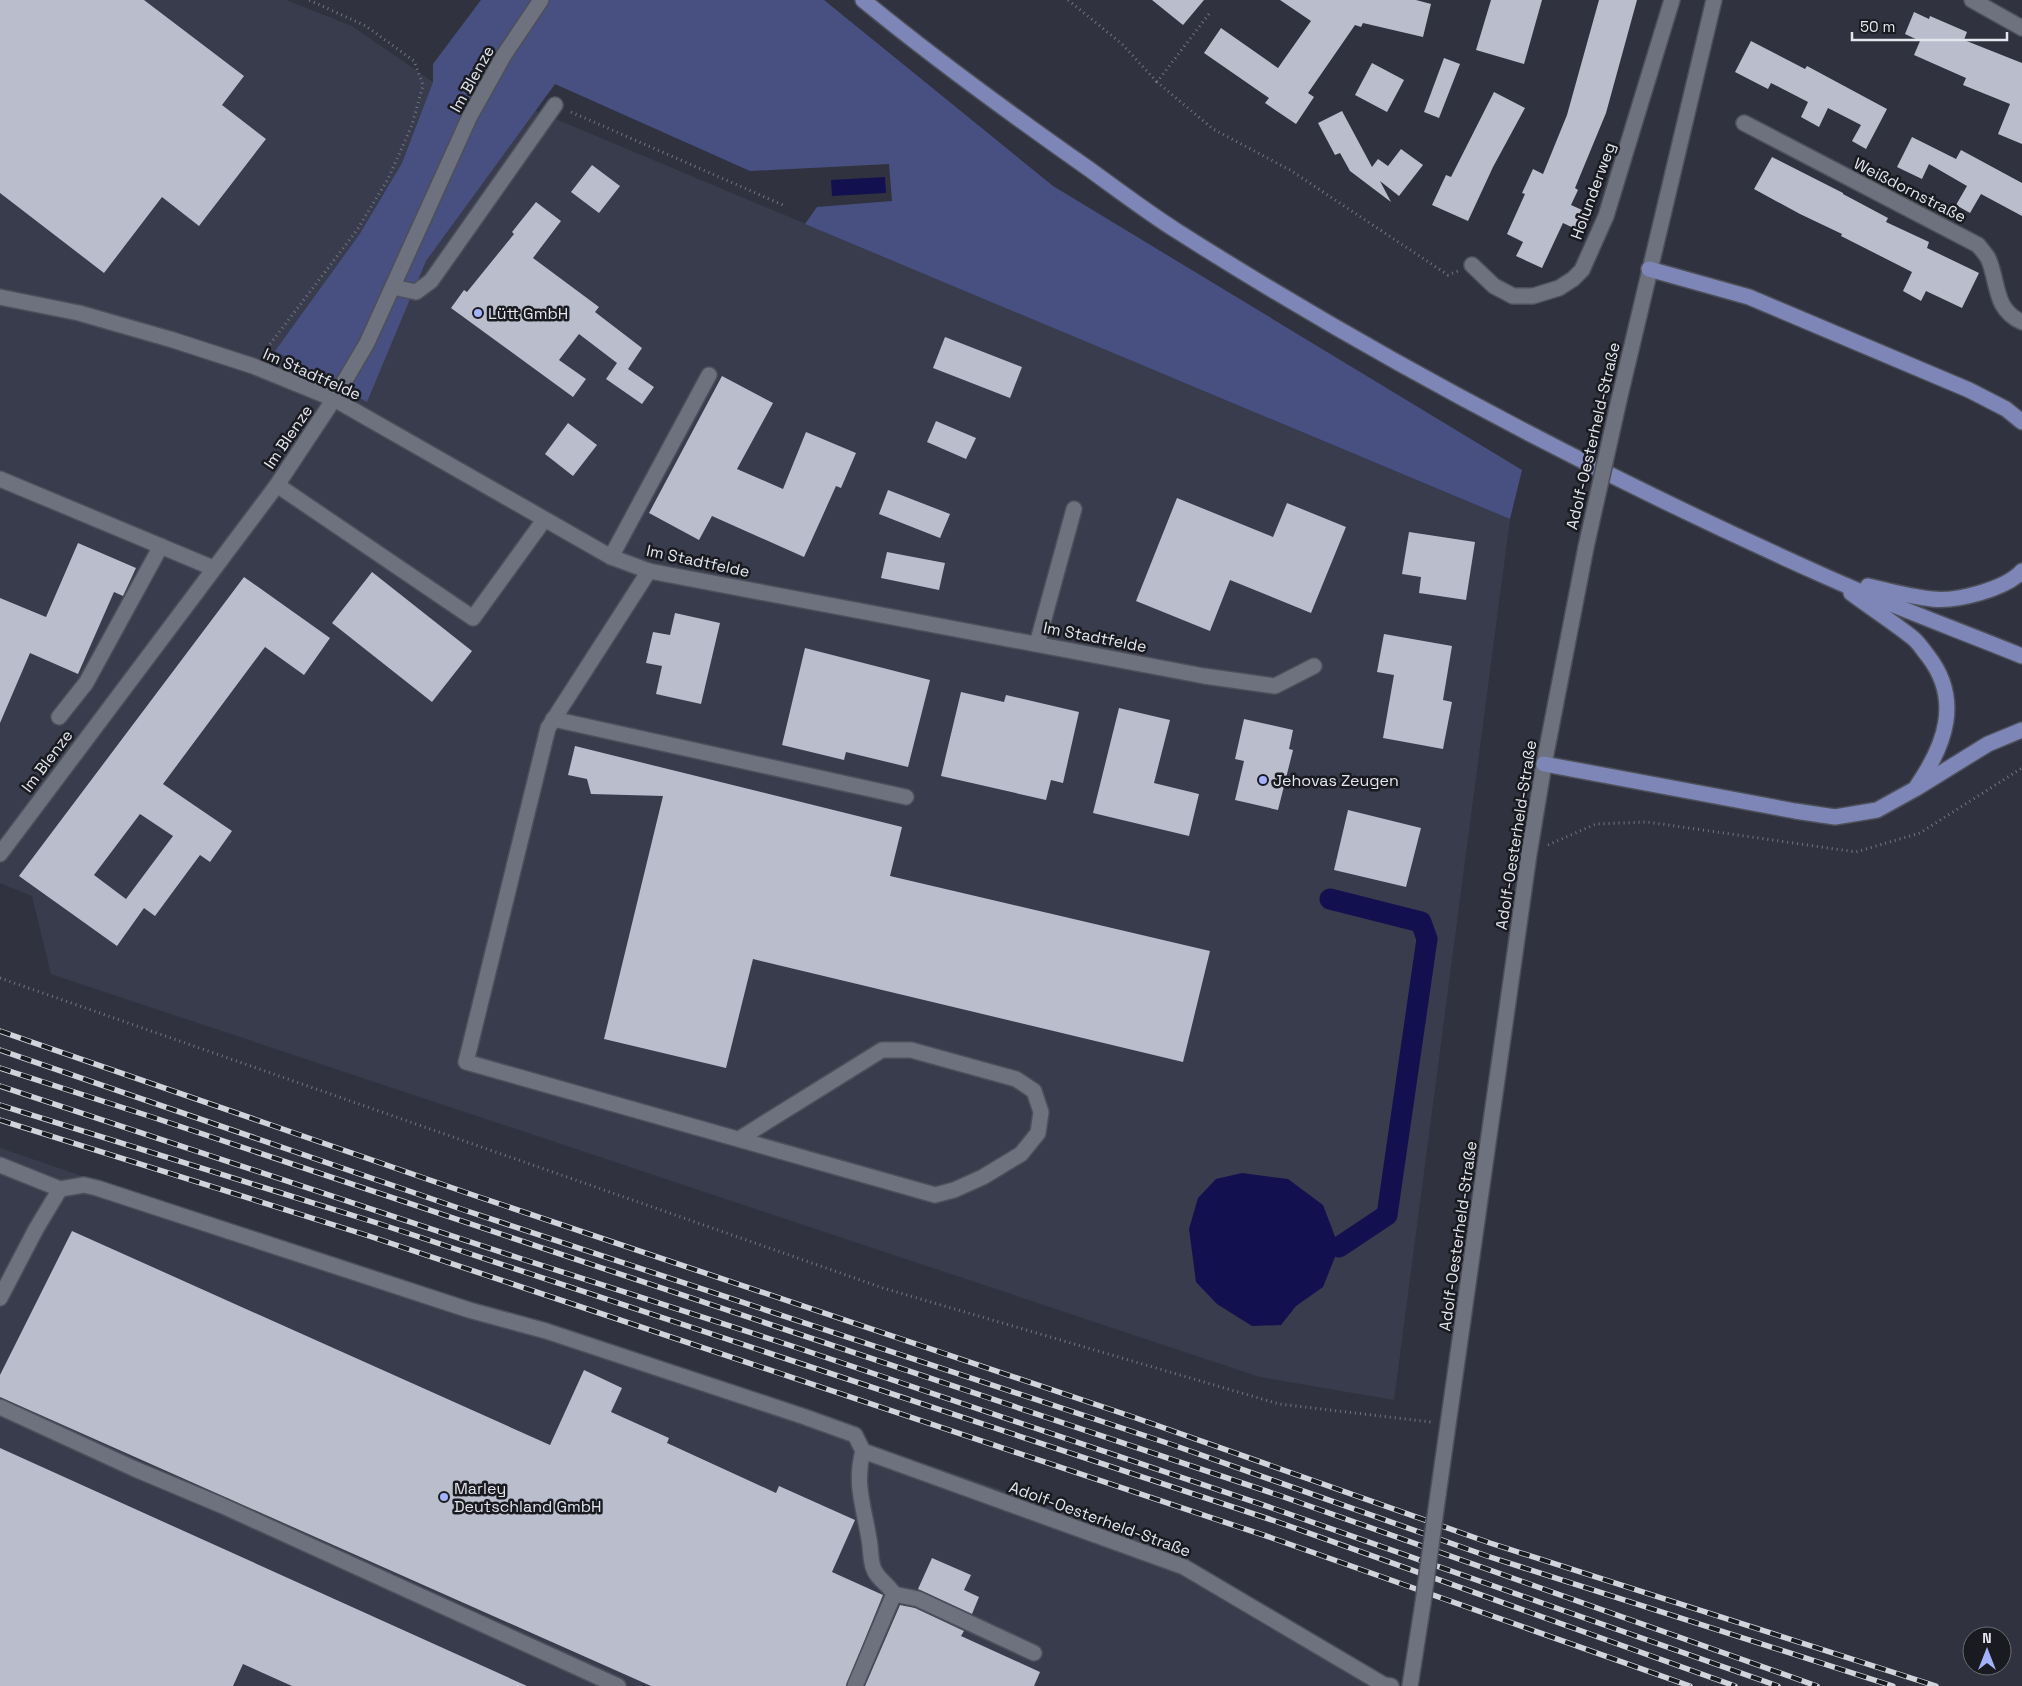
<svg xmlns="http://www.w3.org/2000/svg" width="2022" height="1686" font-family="'Space Grotesk',sans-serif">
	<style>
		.built { fill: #383c4d }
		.green { fill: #485081 }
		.water { fill: #13104f }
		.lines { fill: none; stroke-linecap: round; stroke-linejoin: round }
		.canal { stroke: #13104f; stroke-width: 21 }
		.building { fill: #b9bdcc; fill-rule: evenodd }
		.minor-casing { stroke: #4d505a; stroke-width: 18 }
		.major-casing { stroke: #4d505a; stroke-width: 18 }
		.path { stroke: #737680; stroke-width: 3; stroke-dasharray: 1 4; stroke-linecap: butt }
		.minor { stroke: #6e727f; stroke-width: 15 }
		.major { stroke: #7d86b6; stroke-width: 15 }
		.rail-casing { stroke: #d2d4dc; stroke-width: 5.5 }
		.rail { stroke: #1a1b21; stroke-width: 4; stroke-dasharray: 11; stroke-linecap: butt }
		.minor-bridge-casing { stroke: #4d505a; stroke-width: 18; stroke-linecap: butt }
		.minor-bridge { stroke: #6e727f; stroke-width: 15 }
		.poi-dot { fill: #a4b2fc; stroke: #1a1b21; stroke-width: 2 }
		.labels { text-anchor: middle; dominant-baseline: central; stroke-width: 5; stroke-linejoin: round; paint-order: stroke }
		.street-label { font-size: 16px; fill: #e4e6ee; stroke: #1a1b21 }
		.poi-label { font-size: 16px; fill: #e4e6ee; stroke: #1a1b21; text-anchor: start }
	</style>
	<rect width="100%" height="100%" fill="#30333f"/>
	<g class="built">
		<path d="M0,0H286L352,26L433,82L402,163L359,235L367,401L426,261L534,110L1510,519L1394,1400L1260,1377L51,974L32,896L0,883Z"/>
		<path d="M0,1148L1143,1538L1378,1686H0Z"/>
	</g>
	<path class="green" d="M481,0H824L1053,186L1522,470L1510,519L805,224L817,207L892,201L889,164L750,171L555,84L426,261L367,402L275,351L359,235L402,163L433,82V64Z"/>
	<g class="water">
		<path d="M885,177L886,193L832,196L831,180Z"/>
		<path d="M1242,1173L1288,1179L1323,1205L1339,1247L1323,1287L1296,1306L1281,1325L1252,1326L1217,1304L1196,1282L1189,1229L1198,1198L1216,1179Z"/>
	</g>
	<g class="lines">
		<path class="canal" d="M1330,899L1421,922L1427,939L1387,1215L1339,1247"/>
	</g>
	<g class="building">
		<path d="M0,0H144L244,76L222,105L266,139L199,226L162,197L104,273L0,193Z"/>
		<path d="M1152,0H1204L1183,25Z"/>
		<path d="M1280,0H1416L1431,4L1423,37L1363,23L1361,27L1355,25L1308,93L1314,97L1296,124L1265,103L1269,98L1204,53L1221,28L1278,68L1311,21Z"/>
		<path d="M1491,0H1542L1524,64L1476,50Z"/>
		<path d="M1599,0H1637L1606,113L1575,188L1578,190L1571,205L1591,214L1582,232L1563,223L1542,268L1516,256L1523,242L1507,234L1525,194L1522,193L1533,169L1543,174L1567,115Z"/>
		<path d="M1914,12L1929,19L1930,16L1967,32L1964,40L2022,63V144L1998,134L2010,104L1963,85L1966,78L1914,55L1920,41L1905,34Z"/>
		<path d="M1751,41L1805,69L1807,66L1887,109L1866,149L1852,141L1861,125L1828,108L1819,127L1801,117L1808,102L1771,83L1768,89L1735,72Z"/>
		<path d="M1444,58L1460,64L1439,118L1424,112Z"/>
		<path d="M1372,63L1404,80L1387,112L1355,95Z"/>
		<path d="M1494,92L1525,108L1493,167L1468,221L1432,205L1446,175L1451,177Z"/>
		<path d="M1342,111L1372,167L1378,159L1388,166L1401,149L1423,165L1399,196L1380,181L1391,202L1350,171L1340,153L1335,155L1318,123Z"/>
		<path d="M1912,137L1956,159L1961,150L2022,183V216L1981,194L1970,213L1956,205L1967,186L1929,164L1922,179L1897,167Z"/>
		<path d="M1772,157L1843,193V194L1888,218L1886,222L1929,242L1927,248L1979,273L1962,308L1926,291L1921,301L1903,291L1912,272L1841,236L1842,234L1800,214L1754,189Z"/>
		<path d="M592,165L620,186L599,213L571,192Z"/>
		<path d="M536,202L561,221L533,258L599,307L595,312L642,348L628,369L654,387L642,404L606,379L617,363L579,334L559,360L586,379L573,397L451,308L464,290L467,292L514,234L512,232Z"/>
		<path d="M945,337L1022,367L1010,398L933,368Z"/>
		<path d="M722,376L773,403L737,469L783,489L806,432L856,453L841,488L836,486L804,557L712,516L699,540L649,513Z"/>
		<path d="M936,421L976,438L966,459L927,442Z"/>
		<path d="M568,423L597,445L573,476L545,454Z"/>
		<path d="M888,490L950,514L940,538L879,514Z"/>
		<path d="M1177,498L1273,537L1287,503L1346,527L1311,613L1230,580L1210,631L1136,601Z"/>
		<path d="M1409,532L1475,542L1466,600L1419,593L1421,577L1402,574Z"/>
		<path d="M78,543L136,568L123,596L114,592L78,674L30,653L0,723V598L46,617Z"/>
		<path d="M887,552L945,563L939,590L881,578Z"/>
		<path d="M372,572L472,651L432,702L332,623Z"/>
		<path d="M244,577L330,638L304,675L265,647L163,784L232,831L210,862L200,855L155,916L144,908L117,946L19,876ZM140,814L173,836L126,899L94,875Z"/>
		<path d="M675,613L720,623L701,704L656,694L662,666L646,663L653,632L670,635Z"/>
		<path d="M1384,634L1452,646L1443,700L1452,702L1443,749L1383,738L1394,675L1377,672Z"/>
		<path d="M805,648L930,680L908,767L846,752L844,760L782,745Z"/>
		<path d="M961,692L1004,702L1006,695L1079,712L1063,783L1051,780L1046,800L941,776Z"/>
		<path d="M1119,708L1170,720L1154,783L1199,794L1189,836L1093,813Z"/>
		<path d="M1244,719L1293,730L1289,749L1293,750L1278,810L1235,800L1244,761L1235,759Z"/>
		<path d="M575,746L902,827L890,876L1210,951L1183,1062L753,959L726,1068L604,1039L663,796L591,794L587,779L568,775Z"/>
		<path d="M1348,810L1421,828L1406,887L1334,870Z"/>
		<path d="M72,1231L550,1445L584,1370L622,1388L611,1412L669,1438L667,1443L776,1493L779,1486L855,1520L832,1572L883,1595L846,1686H651L0,1397V1375Z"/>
		<path d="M0,1448L527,1686H292L243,1664L233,1686H0Z"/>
		<path d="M932,1558L971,1575L964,1590L979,1597L972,1614L918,1589Z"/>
		<path d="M900,1605L915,1608L964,1631L961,1636L1040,1672L1034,1686H865Z"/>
	</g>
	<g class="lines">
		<g class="minor-casing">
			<g id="minor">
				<path d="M1972,0L2022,28"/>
				<path d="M1744,123L1978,245C1981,249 1985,253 1988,258C1999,282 1993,309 2022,322"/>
				<path d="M1472,265L1494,286L1513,296H1533L1559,288L1573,279L1582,270L1606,216L1672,0"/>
				<path d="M393,287L416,292L431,281L555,105"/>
				<path d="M0,297L79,313L173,340L253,366L334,399L611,557L649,571L1204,676L1275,686L1314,666"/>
				<path d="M1619,400L1714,0"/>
				<path d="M0,479L213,568"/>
				<path d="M277,485L473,618L544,520"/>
				<path d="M611,557L709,375"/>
				<path d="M649,571L548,728L466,1062L935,1195L954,1190L983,1177L1021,1154L1038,1133L1041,1112L1034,1091L1016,1079L911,1050H882L739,1139"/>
				<path d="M1037,644L1074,509"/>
				<path d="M59,717L86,683L161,546"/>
				<path d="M553,719L906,797"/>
				<path d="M0,854L277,485L334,399L367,343L470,116L504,55L541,0"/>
				<path d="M0,1165L60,1189L84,1185L97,1188L469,1310L546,1331L805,1417L855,1435L863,1451C854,1484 864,1507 869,1539C871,1548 870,1558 873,1567C876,1578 888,1584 894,1594L855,1686"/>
				<path d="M0,1298L36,1229L60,1189"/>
				<path d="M0,1407L135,1469L223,1506L618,1686"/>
				<path d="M863,1451L1184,1567L1384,1685L1391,1686"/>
				<path d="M1438,1495L1529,854L1544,764L1586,547"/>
				<path d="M894,1594L918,1599L1034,1653"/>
				<path d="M1410,1686L1423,1603"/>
			</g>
		</g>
		<g class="major-casing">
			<g id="major">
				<path d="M863,0C936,60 1012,115 1089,169C1118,190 1147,212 1177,231C1386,364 1603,477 1829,578C1892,606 1958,630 2022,656"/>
				<path d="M1649,269L1749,297L1969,390L2006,409L2022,422"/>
				<path d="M1868,586C1889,591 1911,597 1932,599C1956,602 2006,589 2022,571"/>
				<path d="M1851,593C1871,608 1893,622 1913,638C1919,643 1923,650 1928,656C1962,700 1945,745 1917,786"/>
				<path d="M1544,764L1795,811L1835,817L1877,810L1915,789L1988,744L2022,730"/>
			</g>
		</g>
		<g class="path">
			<path d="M1068,0L1122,44L1157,82"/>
			<path d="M1209,14L1157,82L1213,129L1290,170L1448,275L1458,271"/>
			<path d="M571,112L783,205"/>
			<path d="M264,352L357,230L388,179L412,125L423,85L414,61L366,26L309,0"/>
			<path d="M1548,845L1596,824L1647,822L1856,852L1920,833L2022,768"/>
			<path d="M0,978L883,1288L1279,1404L1431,1422"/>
		</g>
		<use href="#minor" class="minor"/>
		<use href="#major" class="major"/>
		<g class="rail-casing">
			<g id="rail">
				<path d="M0,1031L473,1195L1136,1418L1490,1543L1936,1686"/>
				<path d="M0,1050L467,1211L1173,1445L1487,1556L1893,1686"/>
				<path d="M0,1068L152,1117L1281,1496L1817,1686"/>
				<path d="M0,1086L522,1259L789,1345L1272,1508L1778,1686"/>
				<path d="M0,1105L377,1223L1275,1521L1735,1686"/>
				<path d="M0,1120L369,1236L1272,1538L1690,1686"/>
			</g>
		</g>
		<use href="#rail" class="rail"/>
		<g class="minor-bridge-casing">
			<g id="minor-bridge">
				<path d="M1586,547L1619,400"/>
				<path d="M1423,1603L1438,1495"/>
			</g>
		</g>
		<use href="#minor-bridge" class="minor-bridge"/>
	</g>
	<g class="poi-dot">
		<circle cx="478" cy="313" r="5"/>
		<circle cx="1263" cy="780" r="5"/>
		<circle cx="444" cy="1497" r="5"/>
	</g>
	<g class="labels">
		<g class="street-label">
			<text transform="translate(472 79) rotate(-61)">Im Blenze</text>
			<text transform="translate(1910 190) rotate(27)">Weißdornstraße</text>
			<text transform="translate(1593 191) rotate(-70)">Holunderweg</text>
			<text transform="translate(312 374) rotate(24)">Im Stadtfelde</text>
			<text transform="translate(1593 436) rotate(-77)">Adolf-Oesterheld-Straße</text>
			<text transform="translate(288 437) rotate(-56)">Im Blenze</text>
			<text transform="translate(698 561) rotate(12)">Im Stadtfelde</text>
			<text transform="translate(1095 637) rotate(11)">Im Stadtfelde</text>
			<text transform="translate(47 761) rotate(-53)">Im Blenze</text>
			<text transform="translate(1516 835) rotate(-81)">Adolf-Oesterheld-Straße</text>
			<text transform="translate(1458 1236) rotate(-82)">Adolf-Oesterheld-Straße</text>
			<text transform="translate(1100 1519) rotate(20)">Adolf-Oesterheld-Straße</text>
		</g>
		<g class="poi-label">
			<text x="488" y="313">Lütt GmbH</text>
			<text x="1273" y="780">Jehovas Zeugen</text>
			<text x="454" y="1488">Marley<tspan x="454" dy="18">Deutschland GmbH</tspan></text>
		</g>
	</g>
	<g transform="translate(1987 1651)"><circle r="24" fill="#1a1b21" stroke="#6b6c73"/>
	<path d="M0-4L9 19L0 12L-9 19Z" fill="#a4b2fc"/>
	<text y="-8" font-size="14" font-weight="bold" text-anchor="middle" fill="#e4e6ee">N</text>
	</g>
	<path d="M1852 32v8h155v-8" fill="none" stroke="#e4e6ee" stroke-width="2.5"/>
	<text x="1860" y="32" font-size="15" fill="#e4e6ee" stroke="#1a1b21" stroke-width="4" paint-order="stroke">50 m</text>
</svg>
